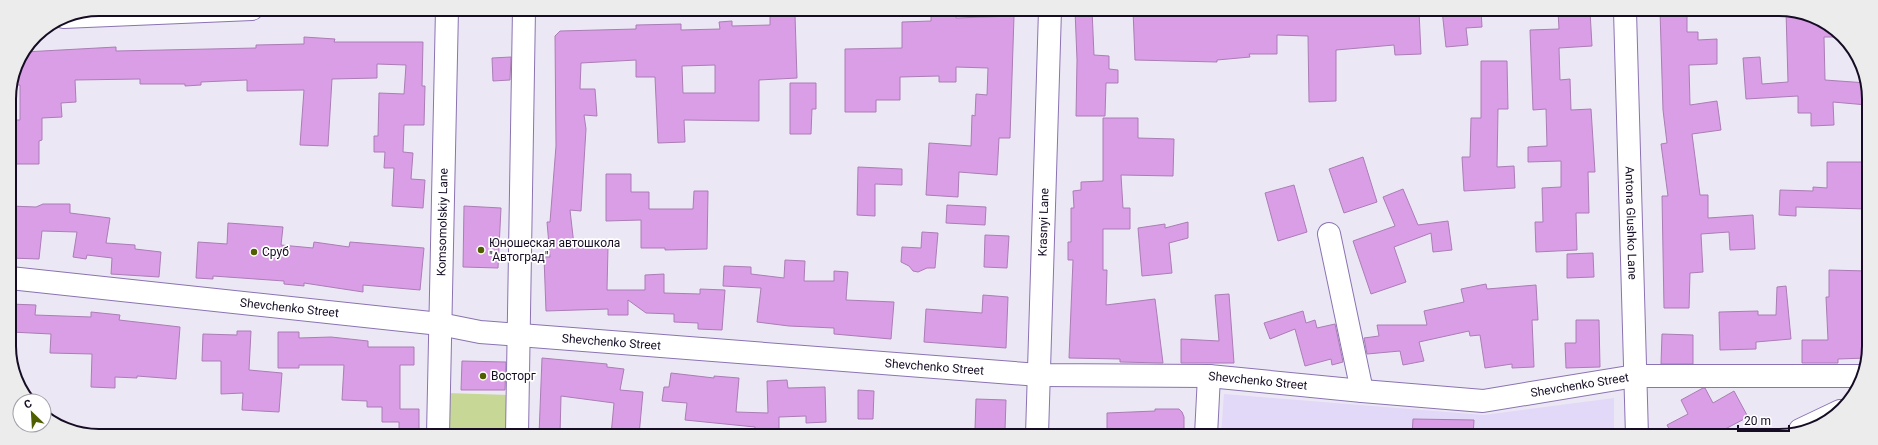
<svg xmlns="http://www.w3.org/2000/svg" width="1878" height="445" font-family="Roboto,sans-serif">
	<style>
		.built { fill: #e2d8f7 }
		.green { fill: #c6d796 }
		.building { fill: #d99ee6; stroke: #ab7db6; fill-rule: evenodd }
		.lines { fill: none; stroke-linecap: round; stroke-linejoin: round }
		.minor-casing { stroke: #8a73b2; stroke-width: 24 }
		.minor { stroke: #fff; stroke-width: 22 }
		.poi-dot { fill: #4f5f00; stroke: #fff; stroke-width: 1.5 }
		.labels { text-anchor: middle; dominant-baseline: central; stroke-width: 3.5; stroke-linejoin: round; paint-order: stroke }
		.street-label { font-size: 12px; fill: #160d24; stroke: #fff }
		.poi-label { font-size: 12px; fill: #160d24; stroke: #fff; text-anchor: start }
		.rim { fill: none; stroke: #160d24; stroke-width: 2 }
	</style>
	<rect width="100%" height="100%" fill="#ece7f5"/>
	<path class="built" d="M1224,394L1484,415L1614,398V436L1221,435Z"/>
	<path class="green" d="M446,393L510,395L509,435H445Z"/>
	<g class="building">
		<path d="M1075,10H1092L1094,55L1109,56V69L1118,70V83H1106L1105,116H1076L1077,60Z"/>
		<path d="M1133,10L1202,13V10H1381V13L1419,11L1421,54L1395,55L1394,45L1336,50V101L1309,102L1308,36L1277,35V54H1249L1250,57L1217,60V62L1135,60Z"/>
		<path d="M1442,10H1481L1482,27L1466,28L1468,45L1446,47Z"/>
		<path d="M1558,11H1590L1592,46L1559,48L1560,80L1570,79L1571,110L1591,109L1595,172H1588L1589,213H1576L1577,250L1536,252L1535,222H1543L1542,188L1561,187V161L1528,162V147L1547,146L1546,109L1533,110L1530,30L1559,29Z"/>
		<path d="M1660,11H1687V32H1698V40L1717,39V64L1689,65L1690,105L1717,101L1721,130L1692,134L1700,195H1708V218L1753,215L1755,249L1730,250L1729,232L1701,234L1703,272L1690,273L1689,308H1664L1662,196H1668L1661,144L1667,143L1663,110Z"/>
		<path d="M1786,11H1797L1843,35L1844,37H1824L1825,80L1867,83V105L1833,102L1834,125L1811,126V113H1798V96L1746,99L1743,58L1760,57L1762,84L1788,82Z"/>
		<path d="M795,15L797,78L759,80V121L684,120L685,142L658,143L655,77H636V60L581,63L580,89H595L597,116L584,115L586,129L581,211L570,210L574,245L608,247L607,290H645V275L664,274V293L700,294V289L725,290L722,330L698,329V323L674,322V314L646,313L628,300V315H608V309L546,311L544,257H550L547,222H550L556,146L555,36L560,31L636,29V25L681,24V30L720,29L719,22L732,21V26L770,25V16ZM715,65V93H683L682,66Z"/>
		<path d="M931,15H956V18L1014,16L1010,138H999L997,175L959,172L958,197L926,195L929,143L971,146L972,115L975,116L976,94L987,95L988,68L956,67V82H939V76L900,77V100H876V112H845V49L902,48V22L931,21Z"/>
		<path d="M304,37L335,39L334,42H423L422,86H425L424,125H404L403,152L413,153L411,179L425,180L423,208L392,206L394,168H384L385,152H374V136H378L379,93L404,94L406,65L377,64V78L332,79L328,146L300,145L304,90L247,91V80L201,82V85L185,86V84H140V79L75,80L76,102L61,103L62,117L42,118V140L39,141V164H13V120H20V85H16V66L24,52L116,47V51L256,48V45L304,44Z"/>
		<path d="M511,57L510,80L493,81L492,58Z"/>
		<path d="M1481,61H1507L1508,109H1498L1497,167L1514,166L1515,188L1464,191L1462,157H1470L1471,118H1481Z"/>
		<path d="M790,83H816V109H812L811,134H790Z"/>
		<path d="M1103,118H1138V138L1174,139L1173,176L1121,175L1123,208H1130V229H1103V270H1107L1106,305L1155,299L1163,363L1120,362V359L1069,358L1073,260H1068V242H1071V208H1074L1073,191L1081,190V182L1103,181Z"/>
		<path d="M1363,157L1377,202L1344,213L1329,169Z"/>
		<path d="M1827,162H1867V209L1796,207V216L1779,215L1780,190L1813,191V187L1827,188Z"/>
		<path d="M858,167L902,169V185L875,184V216L857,215Z"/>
		<path d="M606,174H631V192H649V209H693L694,191H708L707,249L665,250V248H641V220L606,221Z"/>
		<path d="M1294,185L1307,232L1278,241L1265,193Z"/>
		<path d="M1403,189L1418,225L1448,221L1452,250L1433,252L1431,233L1394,247L1406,282L1371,294L1353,241L1395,226L1383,197Z"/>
		<path d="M43,204H70V213L110,218L106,243L135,245V249L161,252L159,277L111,274L112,258L87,255L86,259L73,257L77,232L42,231L39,259L10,258V206L36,207Z"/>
		<path d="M947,205L986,207L985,225L946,223Z"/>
		<path d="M464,206L501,208L498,268L463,267Z"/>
		<path d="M1188,222V238L1169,243L1172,273L1142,276L1138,228L1165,224V228Z"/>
		<path d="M228,223L283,227L281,245L313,248L314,242L349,247L350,242L424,248L420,290L363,285V292L304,283V286L284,284V281L213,276V279L196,278L198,242L227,244Z"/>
		<path d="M922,232L938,233L935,268H927L918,272L913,271L909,266L901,262L902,247L921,248Z"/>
		<path d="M985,235L1009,236L1007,268L984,267Z"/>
		<path d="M1593,253L1594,277L1567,278V254Z"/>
		<path d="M785,260L805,261L804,281H834V271L848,272L846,300L894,302L891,339L834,334V328L789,326L757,322L761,288L723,286L724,266L751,267V274L784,278Z"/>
		<path d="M1829,270L1867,271V358L1838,359V363H1802V340H1828L1826,297H1829Z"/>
		<path d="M1486,284L1487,289L1536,285L1538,320H1532L1534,367L1512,368V364L1485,368L1480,335L1470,336L1469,331L1419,342L1424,361L1403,365L1400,351L1367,354L1364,338L1379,336L1377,325H1427L1424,311L1464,302L1461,289Z"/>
		<path d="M1786,286L1791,339L1756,342V349L1720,350L1719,312L1758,311V315H1776L1777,287Z"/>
		<path d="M1229,294L1234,363H1181V339L1219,341L1215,295Z"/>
		<path d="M983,295L1008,297L1006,348L924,342L926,309L982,313Z"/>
		<path d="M10,304L36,305L35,315L91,317V312L120,315L119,320L180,327L176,379L137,376V378L115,377V388L91,387L92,354L50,353L51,334L11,332Z"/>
		<path d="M1303,311L1306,323L1315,320L1317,328L1335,324L1343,362L1332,365L1331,359L1305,366L1295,329L1270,339L1264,323Z"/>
		<path d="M1576,320H1599L1600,367L1566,368L1565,343H1576Z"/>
		<path d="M237,331H251L249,370L282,373L279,412L242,410L243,393L221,394V361H202L203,334L237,335Z"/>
		<path d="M278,332H299V338L331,337L368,341V347H414V365H400V409H419V435H399V422H382V407H367V401L342,400L344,365H299V368H278Z"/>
		<path d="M1662,334L1693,335V364H1661Z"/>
		<path d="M542,358L607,364V367L624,369L620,390L643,392L639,435H611L614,403L561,396L560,435H539Z"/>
		<path d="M462,361L506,362L505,390H461Z"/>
		<path d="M671,373L714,378V376L739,378L736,412L768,413L767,381L787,380L788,388L825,387L826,422L806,423V416L779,417V435H755V427L685,420L687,403L662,401L664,387H669Z"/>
		<path d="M1703,388H1705L1713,403L1734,391L1748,417L1712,436H1673L1667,425L1688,414L1681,400Z"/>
		<path d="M858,390L874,391L873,419H858Z"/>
		<path d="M976,399L1006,400L1005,430L975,429Z"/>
		<path d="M1155,409H1179L1182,412L1184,417V435H1107V413L1155,411Z"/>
		<path d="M1413,419L1474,420L1473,436L1412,435Z"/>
	</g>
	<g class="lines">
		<g class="minor-casing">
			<g id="minor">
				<path id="s1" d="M1625,11L1637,436"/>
				<path d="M63,17L252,9"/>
				<path d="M1329,234L1362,391"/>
				<path id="s2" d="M10,278L440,324L480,332L1039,375L1209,376L1362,391L1483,401L1635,376H1860"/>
				<path d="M1800,430L1840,411"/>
				<path id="s3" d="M438,435L447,9"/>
				<path d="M517,435L524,9"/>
				<path id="s4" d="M1037,435L1050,10"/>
				<path d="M1206,435L1209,376"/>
			</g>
		</g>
		<use href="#minor" class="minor"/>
	</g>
	<g class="poi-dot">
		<circle cx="481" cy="250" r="4"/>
		<circle cx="254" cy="252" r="4"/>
		<circle cx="483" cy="376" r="4"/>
	</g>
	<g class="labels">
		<g class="street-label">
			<text stroke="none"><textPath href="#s3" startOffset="213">Komsomolskiy Lane</textPath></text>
			<text stroke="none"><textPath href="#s4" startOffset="213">Krasnyi Lane</textPath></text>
			<text stroke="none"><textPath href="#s1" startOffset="212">Antona Glushko Lane</textPath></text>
			<text stroke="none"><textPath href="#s2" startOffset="281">Shevchenko Street</textPath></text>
			<text stroke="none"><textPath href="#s2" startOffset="605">Shevchenko Street</textPath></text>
			<text stroke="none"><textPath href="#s2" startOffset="929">Shevchenko Street</textPath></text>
			<text stroke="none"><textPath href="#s2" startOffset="1253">Shevchenko Street</textPath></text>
			<text stroke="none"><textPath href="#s2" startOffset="1577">Shevchenko Street</textPath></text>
		</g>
		<g class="poi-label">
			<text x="489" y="243">Юношеская автошкола<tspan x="489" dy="14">"Автоград"</tspan></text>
			<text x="262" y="252">Сруб</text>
			<text x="491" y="376">Восторг</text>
		</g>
	</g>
	<path d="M0 0H1878V445H0ZM99 16H1779A83 83 0 0 1 1862 99V346A83 83 0 0 1 1779 429H99A83 83 0 0 1 16 346V99A83 83 0 0 1 99 16Z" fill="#ececed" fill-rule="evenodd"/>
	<path class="rim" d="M99 16H1779A83 83 0 0 1 1862 99V346A83 83 0 0 1 1779 429H99A83 83 0 0 1 16 346V99A83 83 0 0 1 99 16Z"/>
	<g transform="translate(32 413) rotate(335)"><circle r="19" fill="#ffffff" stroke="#a29ea7"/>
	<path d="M0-3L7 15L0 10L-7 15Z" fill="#4f5f00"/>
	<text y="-6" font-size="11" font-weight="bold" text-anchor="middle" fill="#160d24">С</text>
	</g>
	<path d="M1738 425v6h51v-6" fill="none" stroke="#160d24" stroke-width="2"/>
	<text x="1744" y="425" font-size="12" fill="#160d24" stroke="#ffffff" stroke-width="3" paint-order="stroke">20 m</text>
</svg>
